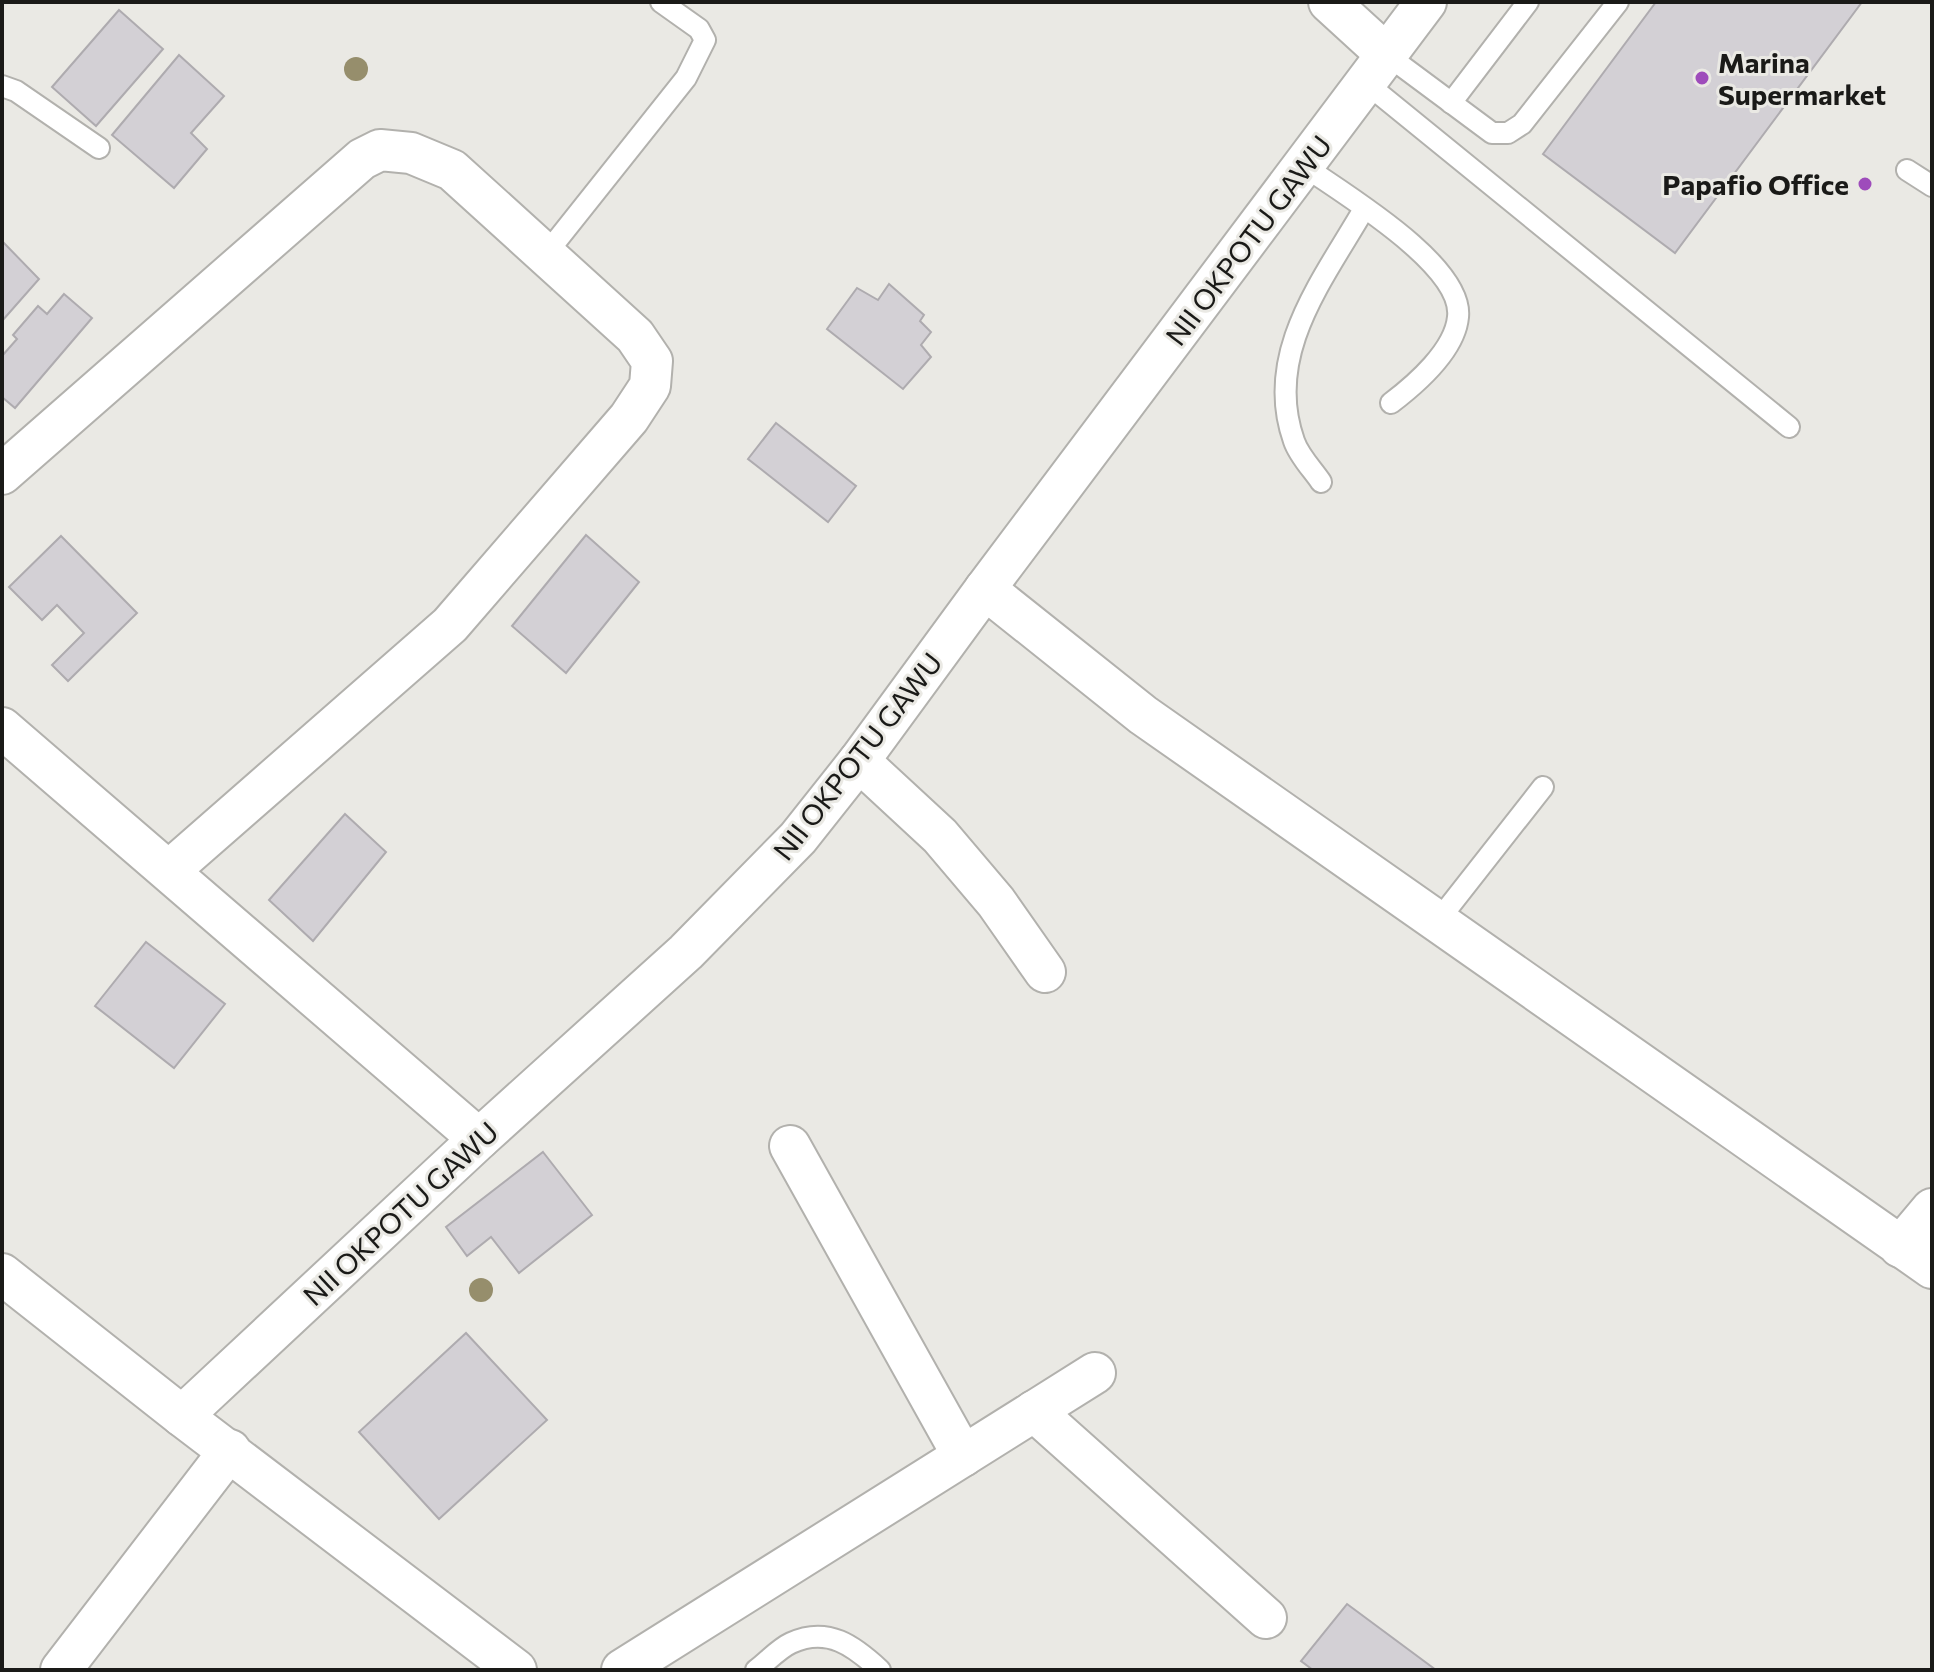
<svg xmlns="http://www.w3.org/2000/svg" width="1934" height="1672" font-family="Commissioner,sans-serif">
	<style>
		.building { fill: #d3d0d5; stroke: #aeabaf; stroke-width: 2 }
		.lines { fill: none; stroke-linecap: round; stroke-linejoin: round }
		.service-casing { stroke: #b2b1ad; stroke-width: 24 }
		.minor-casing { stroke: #b2b1ad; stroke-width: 44 }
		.service { stroke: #fff; stroke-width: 20 }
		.minor { stroke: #fff; stroke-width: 40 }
		.tree { fill: #968e6c }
		.poi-dot { fill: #9e4cbb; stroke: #eae9e4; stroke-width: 3 }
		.labels { text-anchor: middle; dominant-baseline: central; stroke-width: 6; stroke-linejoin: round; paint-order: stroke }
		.poi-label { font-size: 28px; font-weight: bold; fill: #1a1a18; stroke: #eae9e4; text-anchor: start }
		.street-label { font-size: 28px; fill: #1a1a18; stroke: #eae9e4 }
	</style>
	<rect width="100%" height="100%" fill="#eae9e4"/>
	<g class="building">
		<path d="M1656,2H1862L1675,253L1543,154Z"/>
		<path d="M119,10L163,49L96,126L52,87Z"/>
		<path d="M179,55L224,96L191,133L207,149L174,188L112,135Z"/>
		<path d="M2,241L39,279L2,321Z"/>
		<path d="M889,284L924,315L920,321L931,332L921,345L931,357L903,389L827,329L857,288L878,300Z"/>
		<path d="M64,294L92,318L15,408L2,397V356L17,339L13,335L38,306L47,314Z"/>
		<path d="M776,423L856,486L828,522L748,459Z"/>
		<path d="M586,535L639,582L566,673L512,626Z"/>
		<path d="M61,536L137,613L68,681L52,665L84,633L57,605L42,620L9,587Z"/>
		<path d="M345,814L386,852L313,941L269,900Z"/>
		<path d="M146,942L225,1004L174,1068L95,1006Z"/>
		<path d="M543,1152L592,1215L519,1273L491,1237L467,1256L446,1227Z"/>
		<path d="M466,1333L547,1420L439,1519L359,1432Z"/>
		<path d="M1347,1604L1436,1670H1313L1301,1661Z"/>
	</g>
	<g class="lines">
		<g class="service-casing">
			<g id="service">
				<path d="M1387,55L1492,133H1508L1522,124L1618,2"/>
				<path d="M1366,83L1789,427"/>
				<path d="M2,86L16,91L99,148"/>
				<path d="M1451,103L1528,2"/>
				<path d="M1304,166C1342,193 1464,265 1458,317C1455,350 1416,384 1391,403"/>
				<path d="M1907,170L1932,186"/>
				<path d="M546,254L686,78L705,40L699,29L661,2"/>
				<path d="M1321,482C1313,470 1299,456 1294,441C1263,354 1323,280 1364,209"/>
				<path d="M1437,922L1543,787"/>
				<path d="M756,1670C767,1662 778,1649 791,1643C828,1626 854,1646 880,1670"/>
			</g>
		</g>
		<g class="minor-casing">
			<g id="minor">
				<path d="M1329,2L1387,55"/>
				<path d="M2,474L362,159L380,150L411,153L452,170L635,336L652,361L650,386L629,418L450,625L170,870"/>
				<path d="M985,589L1143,715L1932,1268"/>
				<path d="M2,728L479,1139"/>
				<path d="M859,761L940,836L996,902L1045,972"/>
				<path d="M790,1146L963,1456"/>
				<path d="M1900,1247L1932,1209"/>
				<path d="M2,1274L182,1416L516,1670"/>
				<path d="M1034,1411L1266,1618"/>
				<path d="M182,1416L479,1139L686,952L798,838L859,761L985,589L1426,2"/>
				<path d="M61,1670L230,1450"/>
				<path d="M622,1670L1095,1373"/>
			</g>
		</g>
		<use href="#service" class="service"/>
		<use href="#minor" class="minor"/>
	</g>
	<g class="tree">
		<circle cx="356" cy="69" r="12"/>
		<circle cx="481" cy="1290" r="12"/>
	</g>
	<g class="poi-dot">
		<circle cx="1702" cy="78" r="8"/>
		<circle cx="1865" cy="184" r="8"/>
	</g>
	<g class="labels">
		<g class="poi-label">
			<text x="1718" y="62">Marina<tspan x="1718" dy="32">Supermarket</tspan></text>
			<text x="1849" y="184" text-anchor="end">Papafio Office</text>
		</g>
		<g class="street-label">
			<text transform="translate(1248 240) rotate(-53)">NII OKPOTU GAWU</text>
			<text transform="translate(857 756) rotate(-52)">NII OKPOTU GAWU</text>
			<text transform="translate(400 1213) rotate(-43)">NII OKPOTU GAWU</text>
		</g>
	</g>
	<rect width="1934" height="1672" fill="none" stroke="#1a1a18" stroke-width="8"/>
</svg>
